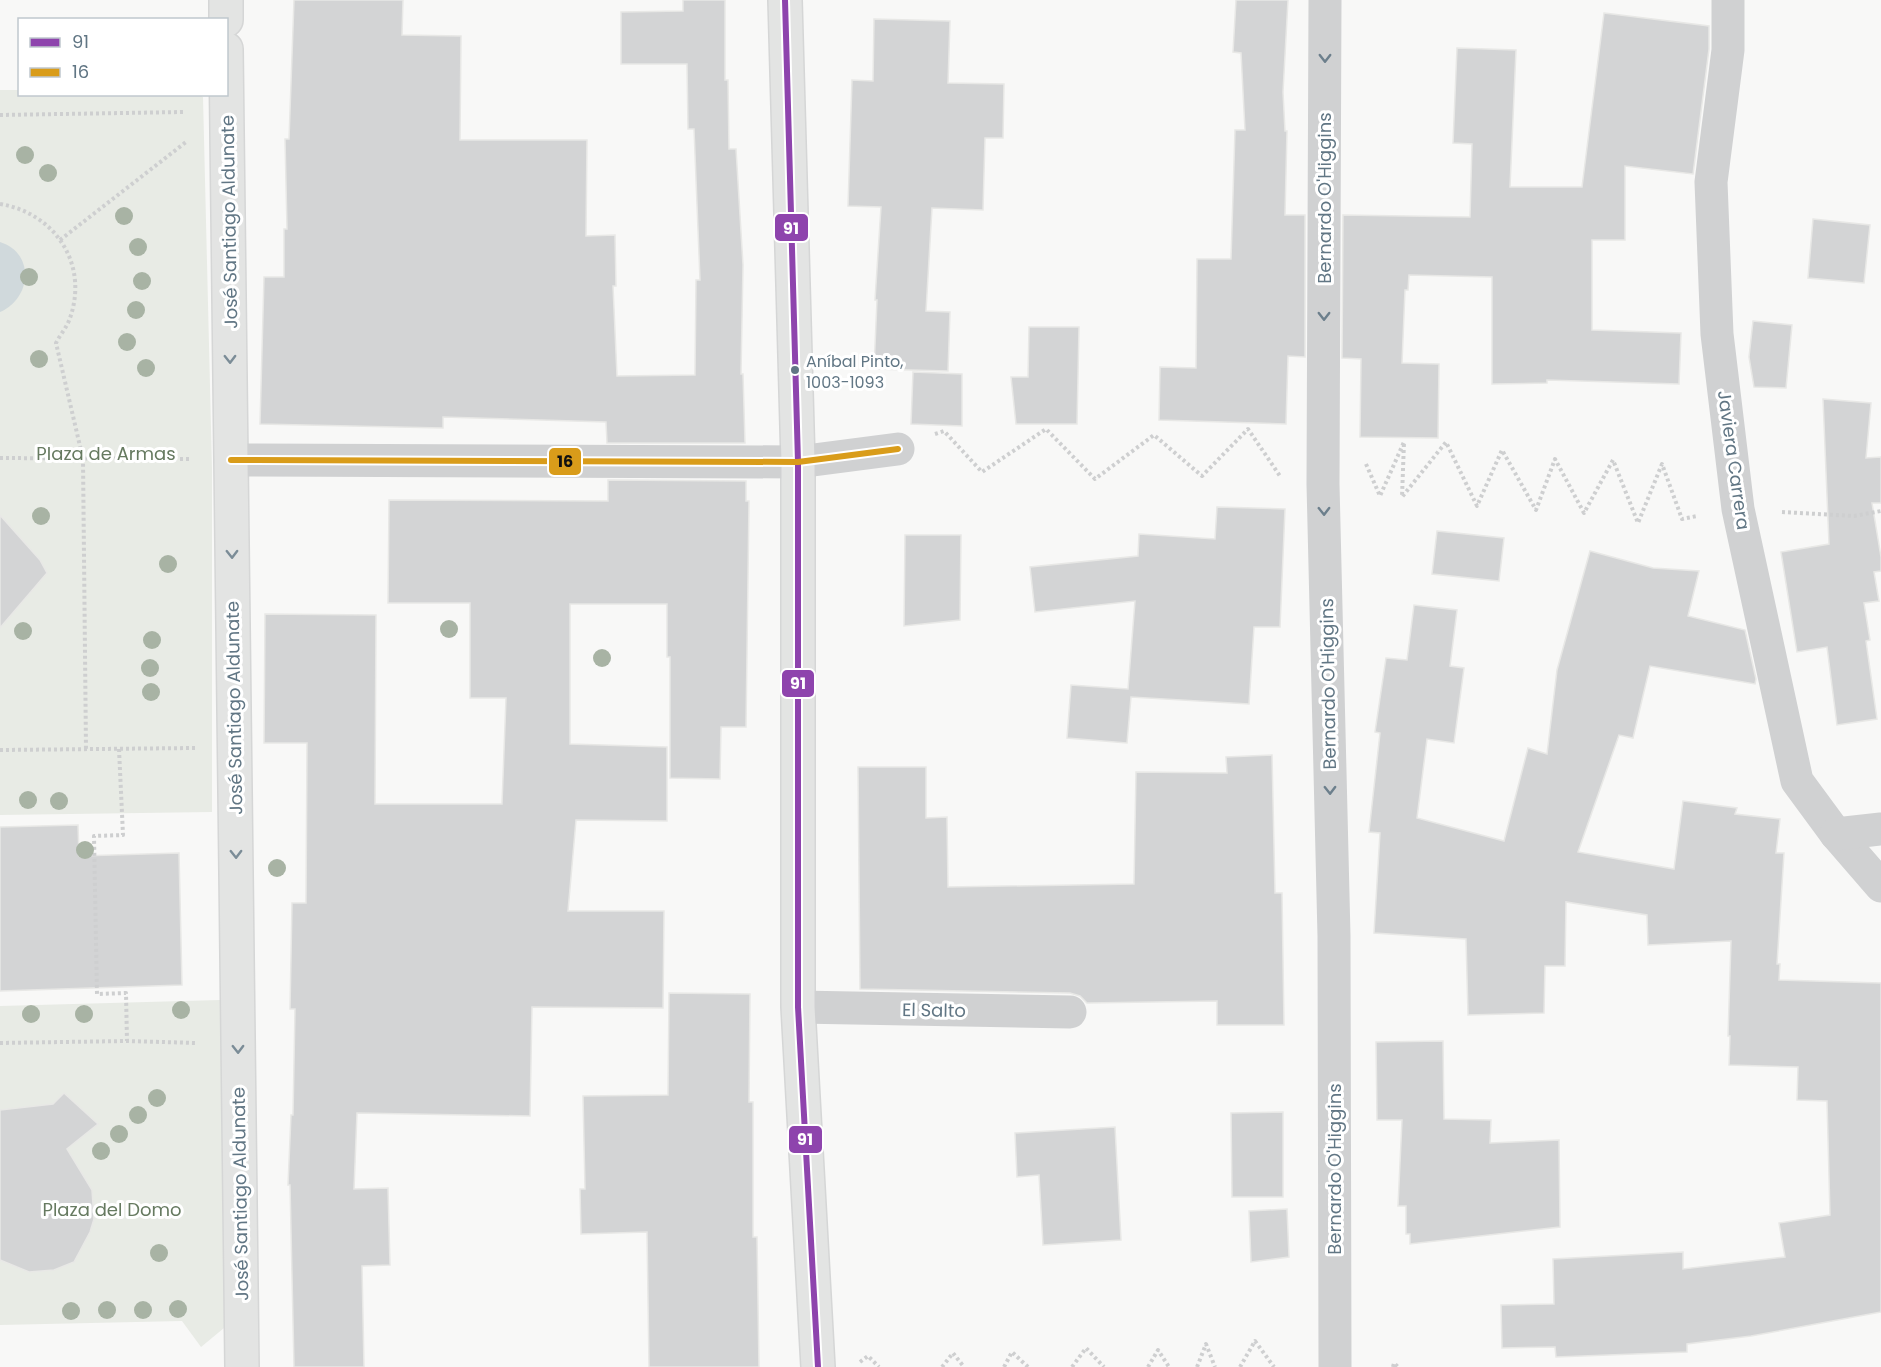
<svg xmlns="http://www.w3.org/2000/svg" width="1881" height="1367" font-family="Poppins,sans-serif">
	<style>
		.green { fill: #e8ebe5 }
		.water { fill: #d0d9dc }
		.building { fill: #d3d4d5; stroke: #e8e8e6; stroke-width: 1.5 }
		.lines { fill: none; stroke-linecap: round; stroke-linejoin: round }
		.secondary-casing { stroke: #d5d6d6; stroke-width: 36 }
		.path { stroke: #cecfd0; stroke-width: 4; stroke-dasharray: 3 3; stroke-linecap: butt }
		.pedestrian { stroke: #d0d1d2; stroke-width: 33 }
		.minor { stroke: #d0d1d2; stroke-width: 33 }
		.secondary { stroke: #e3e4e3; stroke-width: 33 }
		.bus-1-casing { stroke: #fff; stroke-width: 10 }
		.bus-2-casing { stroke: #fff; stroke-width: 10 }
		.bus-1 { stroke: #8e44ad; stroke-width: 6 }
		.bus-2 { stroke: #d99c1a; stroke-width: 6 }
		.tree { fill: #a8b3a4 }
		.oneway { stroke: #6c7f8c }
		.oneway2 { stroke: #7b8c97 }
		.bus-dot { fill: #617684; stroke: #fff; stroke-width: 2 }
		.labels { text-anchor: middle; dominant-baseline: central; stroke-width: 6; stroke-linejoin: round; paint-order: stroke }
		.bus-label { font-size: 16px; fill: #617684; stroke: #fff; text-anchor: start }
		.street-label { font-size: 18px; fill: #617684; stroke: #fff }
		.park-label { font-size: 18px; fill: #667a60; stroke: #fff }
		.line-badge { stroke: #fff; stroke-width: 2 }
		.badge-label { font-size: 16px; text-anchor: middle; font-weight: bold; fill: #fff }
		.pale-badge-label { font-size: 16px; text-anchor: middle; font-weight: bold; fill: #111 }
	</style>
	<rect width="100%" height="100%" fill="#f8f8f7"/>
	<g class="green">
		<path d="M0,90H19L20,94L199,95L203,97L212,469V812L0,815Z"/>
		<path d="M220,1000L226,1296L224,1328L201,1347L182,1321L0,1325V1006Z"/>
	</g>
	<path class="water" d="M0,242C35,253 32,298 0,312Z"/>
	<g class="building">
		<path d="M294,0H403L402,35L461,36L460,140H587L586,236L615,235L616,286H613L617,376L695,375L696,280H700L694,129H688L687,64H621V12L683,11V0H725V80H728L729,149H736L743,265L741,374H743L745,443H607L606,422L443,417V428L260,424L264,277H284V229H287L285,139H289Z"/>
		<path d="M1236,0H1288L1283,92L1285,131H1287L1285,215H1305V357L1288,356L1286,424L1159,420L1160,367L1196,368L1197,259H1231L1235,130H1245L1241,53L1233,52Z"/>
		<path d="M1604,13L1709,26V49L1693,174L1625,166V240H1592V330L1681,333L1679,384L1547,380V383L1492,384V277L1409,275L1408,290H1405L1402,363L1439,364L1438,438L1360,437L1361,359L1342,358L1343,215L1470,217L1472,144L1453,143L1457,48L1516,50L1510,187H1582Z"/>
		<path d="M874,19L950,21L948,83L1004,84L1003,138H985L983,210L932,208L926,311L950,312L948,371L874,369L877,300H875L881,207L848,206L852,80L873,81Z"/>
		<path d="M1813,219L1870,225L1864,283L1808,278Z"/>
		<path d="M1753,321L1792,325L1786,388L1754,387L1749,357Z"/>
		<path d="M1029,327H1079L1077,424H1016L1011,377H1028Z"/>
		<path d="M913,372L962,374V426L911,424Z"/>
		<path d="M1823,399L1871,403L1866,458L1881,457V503H1872L1881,557V571L1874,572L1879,601L1864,603L1870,640L1866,641L1877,719L1837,725L1827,647L1797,652L1781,552L1829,544Z"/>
		<path d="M608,480L746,481V501H749L746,727H721L720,779L670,778V657H667V604H570V744L667,747V821L576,820L568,911H664L663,1008L532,1007L530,1116L357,1113L354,1189L388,1188L390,1265L362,1266L364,1367H294L290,1185H288L291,1115H293L295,1009H290L292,903H306L307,743H264L265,614L376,615L375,804H502L506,698H470V603H388L389,500L608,501Z"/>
		<path d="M1217,507L1285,509L1280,627H1254L1249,704L1131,697L1127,743L1067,738L1071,685L1128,689L1135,601L1035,612L1030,567L1138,556L1139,534L1215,539Z"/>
		<path d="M0,515L40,560L47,573L0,628Z"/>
		<path d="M1437,531L1504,538L1499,581L1432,574Z"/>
		<path d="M905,535H961L960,620L904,626Z"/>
		<path d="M1590,551L1653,568L1699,571L1688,616L1745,630L1756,679L1755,684L1650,666L1633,738L1619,735L1578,852L1674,869L1683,801L1737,808L1735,814L1780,819L1776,853H1784L1777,964H1780L1779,980L1881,983V1312L1751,1336L1687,1344V1352L1556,1357L1555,1347L1502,1348L1501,1305L1554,1304L1553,1259L1683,1252V1269L1785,1257L1779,1223L1830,1215L1827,1101L1797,1100L1798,1067L1729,1065L1730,1036H1728L1731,941L1648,945L1647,915L1566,902L1565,966H1545L1544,1013L1468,1015L1466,939L1374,933L1380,833L1369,832L1380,733L1375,732L1386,658L1407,660L1414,605L1457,610L1450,666L1464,668L1454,743L1427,739L1417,818L1504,841L1528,748L1547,754L1557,670Z"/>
		<path d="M1272,755L1275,893H1282L1284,1025H1217V1001L1087,1003L1080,996L1070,993L860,989L858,767H926V818L947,817L948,887L1134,884L1136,772L1227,773L1226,757Z"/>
		<path d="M78,825L79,856L179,853L182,985L0,991V827Z"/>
		<path d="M669,993L750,994L749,1102H753V1237H757L759,1367H649L647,1232L581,1234L580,1189H585L583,1096L668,1095Z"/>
		<path d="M1443,1041L1444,1119L1491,1120L1490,1143L1559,1140L1560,1227L1410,1244V1234H1406V1206H1398L1402,1120H1377L1376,1042Z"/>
		<path d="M64,1093L98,1124L67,1149L92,1190L94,1219L90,1232L74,1262L54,1270L29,1272L0,1260V1110L53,1104Z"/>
		<path d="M1283,1112V1197H1232L1231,1113Z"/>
		<path d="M1115,1127L1121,1240L1043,1245L1039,1175L1017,1177L1015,1133Z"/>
		<path d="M1287,1209L1289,1257L1251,1262L1249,1211Z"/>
	</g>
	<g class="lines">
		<g class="secondary-casing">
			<g id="secondary">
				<path d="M226,0V20"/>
				<path d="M785,0L798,462V1007L818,1367"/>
				<path d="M226,49L242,1367"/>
			</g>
		</g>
		<g class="path">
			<path d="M0,115L184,112"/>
			<path d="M0,204C55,213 89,264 70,318C67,327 60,335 56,343L83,459L86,750"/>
			<path d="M60,240L186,142"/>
			<path d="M935,434L944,431L982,472L1046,429L1095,479L1154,435L1202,476L1248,429L1280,476"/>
			<path d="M0,458L189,459"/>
			<path d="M1366,464L1380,496L1404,442L1402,497L1446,442L1477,506L1502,450L1536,510L1555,459L1584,513L1613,460L1638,523L1662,464L1682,519L1697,516"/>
			<path d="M1782,512L1854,516L1881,511"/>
			<path d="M119,749L123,835L94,836L97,994L126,993L127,1041"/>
			<path d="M0,750L195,748"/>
			<path d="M0,1043L127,1041L196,1043"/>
			<path d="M860,1362L868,1356L879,1367"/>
			<path d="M942,1367L953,1353L964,1367"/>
			<path d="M1004,1367L1012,1352L1028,1367"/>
			<path d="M1072,1367L1086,1348L1104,1367"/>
			<path d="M1148,1367L1158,1350L1169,1367"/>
			<path d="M1197,1367L1206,1344L1215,1367"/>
			<path d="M1240,1367L1255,1341L1274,1367"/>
			<path d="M1393,1367L1394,1363L1398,1367"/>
		</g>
		<path class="pedestrian" d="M798,1007L1070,1012"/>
		<g class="minor">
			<path d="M1325,0L1323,484L1334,936L1335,1367"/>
			<path d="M1728,0V50L1711,182L1717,334L1738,509L1797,781L1836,834L1881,886"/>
			<path d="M231,460L798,462L898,449"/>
			<path d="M1836,834L1881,829"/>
		</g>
		<use href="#secondary" class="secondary"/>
		<g class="bus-1-casing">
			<path id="bus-1" d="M785,0L798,462V1007L818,1367"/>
		</g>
		<g class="bus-2-casing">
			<path id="bus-2" d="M231,460L798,462L898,449"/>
		</g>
		<use href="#bus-1" class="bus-1"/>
		<use href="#bus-2" class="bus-2"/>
	</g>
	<g class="tree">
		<circle cx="25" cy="155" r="9"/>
		<circle cx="48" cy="173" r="9"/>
		<circle cx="124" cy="216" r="9"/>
		<circle cx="138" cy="247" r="9"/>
		<circle cx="29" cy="277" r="9"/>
		<circle cx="142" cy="281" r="9"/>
		<circle cx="136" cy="310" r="9"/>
		<circle cx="127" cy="342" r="9"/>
		<circle cx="39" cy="359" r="9"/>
		<circle cx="146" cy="368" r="9"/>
		<circle cx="41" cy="516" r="9"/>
		<circle cx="168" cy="564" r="9"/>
		<circle cx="449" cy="629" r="9"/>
		<circle cx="23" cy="631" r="9"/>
		<circle cx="152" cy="640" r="9"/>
		<circle cx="602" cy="658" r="9"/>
		<circle cx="150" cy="668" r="9"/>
		<circle cx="151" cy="692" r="9"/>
		<circle cx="28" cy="800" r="9"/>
		<circle cx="59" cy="801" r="9"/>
		<circle cx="85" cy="850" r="9"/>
		<circle cx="277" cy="868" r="9"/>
		<circle cx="181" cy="1010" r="9"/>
		<circle cx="31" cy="1014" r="9"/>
		<circle cx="84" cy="1014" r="9"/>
		<circle cx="157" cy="1098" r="9"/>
		<circle cx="138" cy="1115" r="9"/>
		<circle cx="119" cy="1134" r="9"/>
		<circle cx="101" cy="1151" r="9"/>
		<circle cx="159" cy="1253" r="9"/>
		<circle cx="178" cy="1309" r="9"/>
		<circle cx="107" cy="1310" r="9"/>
		<circle cx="143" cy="1310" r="9"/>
		<circle cx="71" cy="1311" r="9"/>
	</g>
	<defs><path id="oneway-chevron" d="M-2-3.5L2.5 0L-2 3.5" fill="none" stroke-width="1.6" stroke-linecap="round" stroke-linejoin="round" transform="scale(1.5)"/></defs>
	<g class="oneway">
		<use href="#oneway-chevron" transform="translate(1325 58) rotate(90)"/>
		<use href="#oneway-chevron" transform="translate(1324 316) rotate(90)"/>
		<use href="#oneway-chevron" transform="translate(1324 511) rotate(89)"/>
		<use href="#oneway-chevron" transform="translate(1330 790) rotate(89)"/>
	</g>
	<g class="oneway2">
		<use href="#oneway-chevron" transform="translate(230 359) rotate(89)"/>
		<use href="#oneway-chevron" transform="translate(232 554) rotate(89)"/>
		<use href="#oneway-chevron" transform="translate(236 854) rotate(89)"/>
		<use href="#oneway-chevron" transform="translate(238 1049) rotate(89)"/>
	</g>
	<circle class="bus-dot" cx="795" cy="370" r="5"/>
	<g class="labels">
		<g class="bus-label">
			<text x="806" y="361">Aníbal Pinto,<tspan x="806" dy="21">1003-1093</tspan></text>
		</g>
		<g class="street-label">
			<text transform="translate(1324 198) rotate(-90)">Bernardo O'Higgins</text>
			<text transform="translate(229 222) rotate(-91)">José Santiago Aldunate</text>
			<text transform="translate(1734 460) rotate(82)">Javiera Carrera</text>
			<text transform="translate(1328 684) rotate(-91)">Bernardo O'Higgins</text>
			<text transform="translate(234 708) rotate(-91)">José Santiago Aldunate</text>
			<text transform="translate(934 1010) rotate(1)">El Salto</text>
			<text transform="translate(1334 1169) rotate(-90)">Bernardo O'Higgins</text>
			<text transform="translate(240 1194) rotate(-91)">José Santiago Aldunate</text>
		</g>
		<g class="park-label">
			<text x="106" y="453">Plaza de Armas</text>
			<text x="112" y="1209">Plaza del Domo</text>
		</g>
	</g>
	<g class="line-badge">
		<rect x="774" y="213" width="35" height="29" rx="6" fill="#8e44ad"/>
		<rect x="548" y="447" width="34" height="29" rx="6" fill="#d99c1a"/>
		<rect x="781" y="669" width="34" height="29" rx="6" fill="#8e44ad"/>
		<rect x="788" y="1125" width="35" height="29" rx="6" fill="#8e44ad"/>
	</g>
	<g class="badge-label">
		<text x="791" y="234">91</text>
		<text x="798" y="689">91</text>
		<text x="805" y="1145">91</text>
	</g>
	<g class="pale-badge-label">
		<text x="565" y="467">16</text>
	</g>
	<rect x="18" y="18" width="210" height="78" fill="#ffffff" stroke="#c0c8ce" stroke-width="1.5"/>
	<rect x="30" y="38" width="30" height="9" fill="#8e44ad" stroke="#c0c8ce" stroke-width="1.5"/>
	<text x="72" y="48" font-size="18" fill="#617684">91</text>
	<rect x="30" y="68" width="30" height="9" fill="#d99c1a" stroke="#c0c8ce" stroke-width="1.5"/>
	<text x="72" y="78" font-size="18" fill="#617684">16</text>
</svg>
